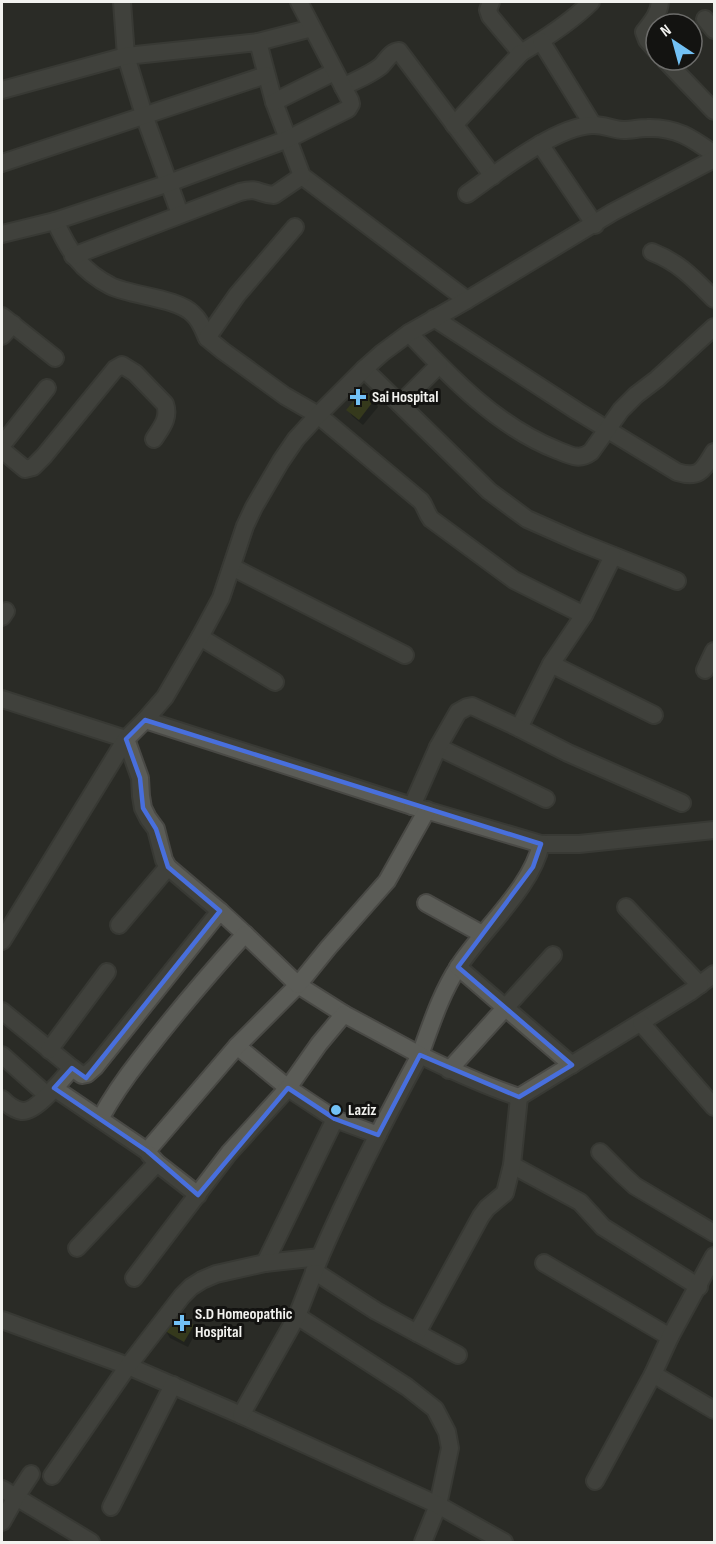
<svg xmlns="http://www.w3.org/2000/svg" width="716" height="1544" font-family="'Sofia Sans Condensed',sans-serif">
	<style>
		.shadow { fill: #0007 }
		.building { fill: #434911 }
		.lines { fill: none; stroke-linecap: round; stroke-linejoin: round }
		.minor-casing { stroke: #494945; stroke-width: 20 }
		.minor { stroke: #5b5c57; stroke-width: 16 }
		.marked { fill: none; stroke: #486fdd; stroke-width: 4.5; stroke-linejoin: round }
		.poi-dot { fill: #72c1f5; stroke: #131311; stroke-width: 2 }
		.labels { text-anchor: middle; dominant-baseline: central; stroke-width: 6; stroke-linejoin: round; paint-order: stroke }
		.poi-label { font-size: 16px; font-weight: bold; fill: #f2f2ef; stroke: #131311; text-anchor: start }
	</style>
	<rect width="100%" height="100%" fill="#2a2b26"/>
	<g class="shadow">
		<path d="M363,392L374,400L378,407L363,425L352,416L348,410Z"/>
		<path d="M193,1326L196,1332L188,1347L170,1338L166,1331Z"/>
	</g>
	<g class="building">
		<path d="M363,390L375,399L359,420L346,410Z"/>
		<path d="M175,1314L194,1325L184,1342L165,1331Z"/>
	</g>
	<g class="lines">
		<g class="minor-casing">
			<g id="minor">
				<path d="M122,2L126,56L144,115L180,214"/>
				<path d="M491,2L488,10L490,16L521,53C546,38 571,22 591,2"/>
				<path d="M705,19L714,30"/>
				<path d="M541,41L593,125"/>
				<path d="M258,42L312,28"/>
				<path d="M656,50L647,40L644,32C651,23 659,14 660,2"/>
				<path d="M665,60L714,111"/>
				<path d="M343,87C356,80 370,75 381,66C387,60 390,52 399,51L493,176"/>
				<path d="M2,90L126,56L258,42L274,102L302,176L467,300"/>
				<path d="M274,102L334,72"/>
				<path d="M454,125L521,53"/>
				<path d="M540,144L595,225"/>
				<path d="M2,163L266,75"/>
				<path d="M467,194C497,173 556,126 592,125C603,124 613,130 624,130C632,130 639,128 647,128C676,127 692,138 714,154"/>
				<path d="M55,221C69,251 80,270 111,286C132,296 178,298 193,314C200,320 203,329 207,338"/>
				<path d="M295,227L237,295L207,338L223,351L285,396L318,415L421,501C426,507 426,513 431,519L514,580L584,615"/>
				<path d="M2,234L55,221L169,183L288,139L348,109L351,104L350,100L299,2"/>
				<path d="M652,252C680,263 694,279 714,299"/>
				<path d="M73,256L240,192C259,187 258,194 274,195L302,176"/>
				<path d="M2,316L55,358"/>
				<path d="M434,318L577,411L677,472C700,479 703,470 714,452"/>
				<path d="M409,333C451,378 498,427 557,450C570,455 579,461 591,452L621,410L636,395L657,379L714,327"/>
				<path d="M2,336L13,324"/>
				<path d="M364,369L489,491L527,519L579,542L677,581"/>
				<path d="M400,404L439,365"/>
				<path d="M2,445L47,388"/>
				<path d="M2,450L25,469L33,467L44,456L115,369L122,365L135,373L165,404C170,418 161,428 154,439"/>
				<path d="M232,567L405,655"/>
				<path d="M2,617L6,611"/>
				<path d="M200,637L275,682"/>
				<path d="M551,664L654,715"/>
				<path d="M705,670L714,651"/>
				<path d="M2,699L126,739L140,778L141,796L143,808L148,818L156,829L164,860L168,867L220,911"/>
				<path d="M145,720L412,806L541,844H579L714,830"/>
				<path d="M519,728L551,664L584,615L613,556"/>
				<path d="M438,747L546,799"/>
				<path d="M412,806L438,747L458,712L467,707L472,706L519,728L568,753L682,803"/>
				<path d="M541,844C532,887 483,929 459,966C441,993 431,1025 420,1055C453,1071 485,1086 519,1097L690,992L714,974"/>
				<path d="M426,903L482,934"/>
				<path d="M626,907L700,985"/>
				<path d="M119,925L168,867"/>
				<path d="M2,941L126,739L145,720L165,697L200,637L221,598L245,526L254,507L281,461L296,439L318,415L364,369L382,353L409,333L467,300L613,212L714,159"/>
				<path d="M458,967L572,1065"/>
				<path d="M2,1011L72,1068L82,1075L87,1074L95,1067L220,911L245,934"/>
				<path d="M641,1023L714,1107"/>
				<path d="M237,1046L288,1088L335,1119L378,1135"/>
				<path d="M49,1050L107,972"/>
				<path d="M2,1055L47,1095"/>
				<path d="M449,1070L553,955"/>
				<path d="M54,1088L147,1151L237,1046L298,985L344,1014"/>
				<path d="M2,1099C7,1104 15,1110 22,1111C36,1113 63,1078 72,1068"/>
				<path d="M100,1119C112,1097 126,1077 141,1058C174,1015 209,974 245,934L298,985L328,948L387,881L427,810"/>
				<path d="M600,1152L623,1175L635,1186L714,1233"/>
				<path d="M149,1154L157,1163L198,1195"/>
				<path d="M512,1165L580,1202L603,1227L699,1287"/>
				<path d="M77,1248L157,1163"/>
				<path d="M265,1263L335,1119"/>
				<path d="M544,1263L670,1337"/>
				<path d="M314,1271L376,1311L458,1355"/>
				<path d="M297,1316L407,1387L435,1409L447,1432L450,1448L438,1505L423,1542"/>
				<path d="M2,1320L128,1366L241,1415L438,1505L504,1542"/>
				<path d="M417,1333L481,1216L487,1208L505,1193L512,1165L519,1097"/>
				<path d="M653,1374L714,1410"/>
				<path d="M241,1415L297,1316L320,1257"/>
				<path d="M52,1476L128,1366L182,1296L191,1287L202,1280L216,1274L265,1263L320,1257C350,1188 384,1121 420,1055L344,1014L319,1044L288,1088L229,1153L134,1278"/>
				<path d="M595,1481L653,1374L670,1337L714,1256"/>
				<path d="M2,1489L16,1497L91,1542"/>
				<path d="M111,1507L173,1385"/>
				<path d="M2,1522L16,1497L31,1474"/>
			</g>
		</g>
		<use href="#minor" class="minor"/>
	</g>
	<path d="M0 0H716V1544H0ZM145,720L541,844L533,867L458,967L572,1065L519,1097L420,1055L378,1135L335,1119L288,1088L198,1195L147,1151L54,1088L72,1068L86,1078L220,911L168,867L156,829L143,808L140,778L126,739Z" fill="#2a2b26" fill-opacity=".55" fill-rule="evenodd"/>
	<path class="marked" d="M145,720L541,844L533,867L458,967L572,1065L519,1097L420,1055L378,1135L335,1119L288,1088L198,1195L147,1151L54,1088L72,1068L86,1078L220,911L168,867L156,829L143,808L140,778L126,739Z"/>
	<g class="poi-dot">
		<path d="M355 388h6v6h6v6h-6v6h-6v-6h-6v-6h6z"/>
		<circle cx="336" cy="1110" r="6"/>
		<path d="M179 1314h6v6h6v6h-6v6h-6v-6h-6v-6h6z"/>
	</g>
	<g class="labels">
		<g class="poi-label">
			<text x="372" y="397">Sai Hospital</text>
			<text x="348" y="1110">Laziz</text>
			<text x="195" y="1314">S.D Homeopathic<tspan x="195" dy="18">Hospital</tspan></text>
		</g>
	</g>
	<rect width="716" height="1544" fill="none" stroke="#f2f2ef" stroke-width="6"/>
	<g transform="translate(674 42) rotate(324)"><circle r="28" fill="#131311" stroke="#6c6c6a" stroke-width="1.5"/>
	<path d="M0-4.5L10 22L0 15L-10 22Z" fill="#72c1f5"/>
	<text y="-9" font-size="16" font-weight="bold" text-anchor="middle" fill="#f2f2ef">N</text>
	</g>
</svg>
